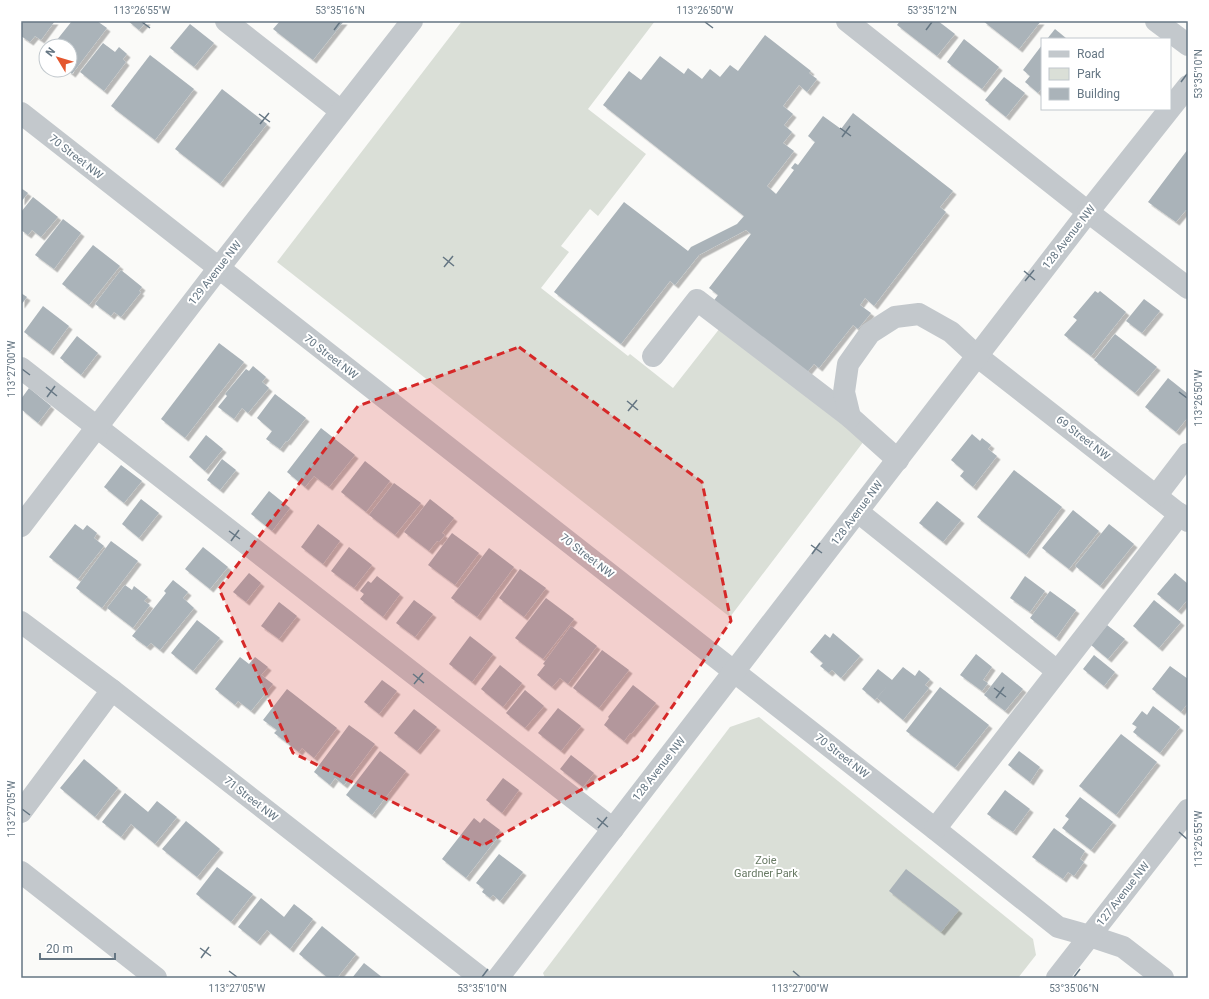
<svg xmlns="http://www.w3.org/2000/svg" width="1209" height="999" font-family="Roboto,sans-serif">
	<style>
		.green { fill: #dadfd7 }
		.building { fill: #aab3b9; filter: url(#shadow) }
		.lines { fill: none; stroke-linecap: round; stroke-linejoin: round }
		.minor { stroke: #c3c8cc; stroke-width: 22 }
		.marked { fill: #d62828; fill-opacity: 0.2; stroke: #d62828; stroke-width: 3; stroke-dasharray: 8 5; stroke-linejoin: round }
		.ticks { fill: none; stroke: #657683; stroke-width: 1.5 }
		.labels { text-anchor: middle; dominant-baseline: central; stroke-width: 4; stroke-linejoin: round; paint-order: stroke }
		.street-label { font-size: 11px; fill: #657683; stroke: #fff }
		.park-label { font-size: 11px; fill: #687a64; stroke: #fff }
		.neatline { fill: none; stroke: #657683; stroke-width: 1.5 }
		.ticks-label { font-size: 10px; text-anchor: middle; fill: #657683 }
	</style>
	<defs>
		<filter id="shadow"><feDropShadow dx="3.5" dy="3.5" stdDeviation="0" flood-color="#0004"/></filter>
	</defs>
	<rect width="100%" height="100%" fill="#fafaf8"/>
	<g class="green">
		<path d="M462,21H655L588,109L646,154L598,216L590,209L561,246L569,252L541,288L628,356L630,354L673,388L720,328L864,441L730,617L277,262Z"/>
		<path d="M759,717L1033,939L1036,955L1018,978H545L543,973L730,727Z"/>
	</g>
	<g class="building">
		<path d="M21,21H55L41,40L35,36L30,42L21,36Z"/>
		<path d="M72,21H97L107,28L72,74L67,70H70V46H52Z"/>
		<path d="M128,21H147L139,30Z"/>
		<path d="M280,21H344L313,60L273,29Z"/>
		<path d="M900,21H938L955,34L937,56L897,25Z"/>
		<path d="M983,21H1041L1019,49Z"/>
		<path d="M190,24L214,43L194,67L170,48Z"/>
		<path d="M1055,29L1067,39H1047Z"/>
		<path d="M765,35L811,71L809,73L817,79L807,92L799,85L783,106L793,114L784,125L792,132L783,143L794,151L767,186L776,194L794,170L791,168L795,163L798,165L815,142L808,136L823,116L841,129L853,113L953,191L940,207L946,212L874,306L865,298L860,305L871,313L858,329L853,325L819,368L814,364L805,375L712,303L718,295L709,288L751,234L746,230L699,255L675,285L670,281L621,344L554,292L624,202L688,251L691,247L737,224L744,216L603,105L629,71L641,80L660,56L684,74L688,68L702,79L710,69L720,77L730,65L738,71Z"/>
		<path d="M964,39L999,67L982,89L947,62Z"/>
		<path d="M103,43L115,52L119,47L127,54L123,59L126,62L104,91L80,72Z"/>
		<path d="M1042,45V88L1038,93L1025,82L1030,76L1023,70Z"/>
		<path d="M150,55L194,89L155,140L111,106Z"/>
		<path d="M1004,77L1025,93L1006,117L985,100Z"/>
		<path d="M222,89L267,124L220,184L175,149Z"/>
		<path d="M1188,149V211L1186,210L1176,222L1148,202Z"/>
		<path d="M21,188L28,193L21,202Z"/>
		<path d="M33,197L58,217L41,237L32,230L28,235L21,230V212Z"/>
		<path d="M63,219L81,233L54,269L35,255Z"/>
		<path d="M93,245L120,266L89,305L62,284Z"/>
		<path d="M121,270L142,287L139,291L141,292L121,317L114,312L111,316L95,304Z"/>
		<path d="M1095,291L1098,293L1100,291L1126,312L1091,356L1064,335L1077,320L1073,317Z"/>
		<path d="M21,293L27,297L21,305Z"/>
		<path d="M1144,299L1160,311L1142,333L1126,321Z"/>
		<path d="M43,306L69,326L50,352L24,332Z"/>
		<path d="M1115,334L1157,367L1135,393L1094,360Z"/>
		<path d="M77,336L98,353L81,375L60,358Z"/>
		<path d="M219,343L244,362L185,438L161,419Z"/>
		<path d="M253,366L266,377L262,382L269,388L248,413L242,408L234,419L218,407L227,396L225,394L246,369L249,371Z"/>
		<path d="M1168,378L1188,394V417L1176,432L1145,407Z"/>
		<path d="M29,388L51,406L38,423L21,409V399Z"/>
		<path d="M275,394L306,418L287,442L286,441L280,449L266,439L272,431L257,418Z"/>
		<path d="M321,428L355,455L329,487L314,476L305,487L287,472Z"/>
		<path d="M972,434L980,441L982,438L991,445L988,449L997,456L973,487L960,476L964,471L951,460Z"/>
		<path d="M206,435L223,449L205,471L189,457Z"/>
		<path d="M222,459L236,470L220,490L207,480Z"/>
		<path d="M365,461L390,481L366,512L341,492Z"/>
		<path d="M121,465L142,481L124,503L104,487Z"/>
		<path d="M1014,470L1062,507L1026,555L977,517Z"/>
		<path d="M394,483L421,503L395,535L369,515Z"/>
		<path d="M269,491L290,508L272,531L251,514Z"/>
		<path d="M141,499L159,513L139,538L122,524Z"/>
		<path d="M430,499L454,518L442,533L445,535L439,542L437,541L429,551L404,532Z"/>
		<path d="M937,501L961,520L943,542L919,523Z"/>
		<path d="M1073,510L1099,531L1069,569L1042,548Z"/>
		<path d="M75,524L83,530L87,525L97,533L94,538L104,546L78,579L49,557Z"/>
		<path d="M318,524L340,541L323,564L301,547Z"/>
		<path d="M1109,524L1134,544L1100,586L1075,566Z"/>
		<path d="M452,533L479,553L455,585L428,565Z"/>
		<path d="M111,541L138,561L102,608L76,588Z"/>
		<path d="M203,547L228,567L210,589L185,569Z"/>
		<path d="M349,547L372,565L354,588L331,571Z"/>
		<path d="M489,548L514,567L477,617L451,598Z"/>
		<path d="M520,569L546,588L524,617L499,598Z"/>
		<path d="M249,573L261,583L246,602L233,592Z"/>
		<path d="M1175,573L1188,584V599L1178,611L1157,594Z"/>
		<path d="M377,576L400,594L383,617L360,599L364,594L360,591L368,581L371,583Z"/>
		<path d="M1025,576L1045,591L1030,612L1010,598Z"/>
		<path d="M173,580L188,592L183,598L194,608L160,650L151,643L147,647L132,636L166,593L164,591Z"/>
		<path d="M125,585L132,590L134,586L148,597L144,601L150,605L133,628L107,608Z"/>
		<path d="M1050,591L1076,610L1056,638L1030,618Z"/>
		<path d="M546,598L574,619L543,659L515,638Z"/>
		<path d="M414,600L433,614L415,637L396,623Z"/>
		<path d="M1154,600L1181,622L1159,648L1133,626Z"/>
		<path d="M279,602L297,616L279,639L261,626Z"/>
		<path d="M197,620L220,638L193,671L171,653Z"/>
		<path d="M1107,625L1125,639L1108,659L1091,645Z"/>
		<path d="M571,626L597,646L568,684L560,678L552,687L537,675L545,665L543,664Z"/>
		<path d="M833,633L860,656L841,678L832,670L829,673L820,666L823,663L810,652L825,634L830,638Z"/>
		<path d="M470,636L493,654L472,682L449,664Z"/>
		<path d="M602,650L629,670L599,708L573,688Z"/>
		<path d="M976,654L992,667L983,680L988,683L982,691L960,675Z"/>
		<path d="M1094,655L1115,672L1104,686L1083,669Z"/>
		<path d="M240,657L249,664L255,657L268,667L261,675L273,684L251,711L238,701L235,705L215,689Z"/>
		<path d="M500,665L522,683L503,707L481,689Z"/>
		<path d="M1170,666L1188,679V692L1187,693L1188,694V703L1181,712L1152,689Z"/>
		<path d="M903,667L915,676L919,670L930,679L925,685L929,688L903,720L877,698L888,685L875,700L862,689L878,669L892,680Z"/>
		<path d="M1002,672L1023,689L1005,711L984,695Z"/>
		<path d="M382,680L397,691L379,714L364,702Z"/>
		<path d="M633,685L656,703L631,734L630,733L624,741L604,725L609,718L608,717Z"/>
		<path d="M940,687L989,725L955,768L906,731Z"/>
		<path d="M287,689L337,728L314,758L302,748L299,752L274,733L277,730L263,720Z"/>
		<path d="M525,690L544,706L525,728L506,713Z"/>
		<path d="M1153,706L1180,727L1160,753L1133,732L1137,727L1132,724L1142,711L1147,715Z"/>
		<path d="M558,708L581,726L561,751L538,733Z"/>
		<path d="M414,709L437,727L417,751L394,733Z"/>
		<path d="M349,725L375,744L344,785L335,778L330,785L314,772Z"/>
		<path d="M1121,734L1157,762L1116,815L1079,786Z"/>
		<path d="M380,751L406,771L372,815L346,795Z"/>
		<path d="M1019,751L1040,767L1030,782L1008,765Z"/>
		<path d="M571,755L594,773L583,787L560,769Z"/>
		<path d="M84,759L118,788L95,817L60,788Z"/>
		<path d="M503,778L519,790L502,813L486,800Z"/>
		<path d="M1005,790L1030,809L1013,832L987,814Z"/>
		<path d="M125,793L148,812L157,801L177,817L155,844L131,824L121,837L102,822Z"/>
		<path d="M1080,797L1113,822L1091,850L1062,828L1069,819L1065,816Z"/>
		<path d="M474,818L480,823L484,818L500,830L495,836L498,837L466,878L442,859Z"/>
		<path d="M186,821L220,849L197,877L162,849Z"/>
		<path d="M1054,828L1085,851L1080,859L1084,862L1074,876L1068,872L1063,879L1032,857Z"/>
		<path d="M499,854L523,872L500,901L493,895L490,898L482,892L484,889L476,883Z"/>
		<path d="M217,867L253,894L231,922L196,894Z"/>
		<path d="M906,869L959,910L941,932L889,891Z"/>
		<path d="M261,898L284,917L294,904L313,919L290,949L267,930L257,942L238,927Z"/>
		<path d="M322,926L356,954L337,978H328L299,954Z"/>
		<path d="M364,963L383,978H352Z"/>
	</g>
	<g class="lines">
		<g class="minor">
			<path d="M226,21L341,111"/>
			<path d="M847,21L1088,212L1188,288"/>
			<path d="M1156,21L1188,45"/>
			<path d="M21,113L935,829L1058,927L1090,936L1123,947L1163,978"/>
			<path d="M653,356L697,300L850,417L898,460"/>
			<path d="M21,368L613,829"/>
			<path d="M850,417L844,392L848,364L870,333L895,317L919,314L951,332L977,356L1188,521"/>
			<path d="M1156,496L1188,454"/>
			<path d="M858,512L1057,671"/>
			<path d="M21,526L218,269L412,21"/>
			<path d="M21,622L112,690L481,978"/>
			<path d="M21,812L112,690"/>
			<path d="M935,829L1180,514"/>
			<path d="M21,872L156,978"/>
			<path d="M498,978L1088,212L1188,86"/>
			<path d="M1057,978L1188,810"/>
		</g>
	</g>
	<path class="marked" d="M519,347L702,482L731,621L637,758L482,846L293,753L219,589L358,406Z"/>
	<path class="ticks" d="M142,22L150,28M705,22L713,28M334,30L340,22M926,30L932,22M1181,82L1187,74M259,114L270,122M260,124L269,113M840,128L851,136M842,137L850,126M443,257L454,266M444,267L453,256M1024,271L1035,280M1025,281L1034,270M22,369L30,375M46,387L57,396M1179,392L1187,398M47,397L55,386M627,401L638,410M628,411L637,400M229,531L240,539M231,541L239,530M811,545L822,553M812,554L820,543M413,674L424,683M414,684L423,673M994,688L1006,697M996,698L1004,687M22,809L30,815M597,818L608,827M598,828L607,817M1179,832L1187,839M200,948L211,956M201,958L209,947M229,971L237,977M793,971L800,977M482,977L488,969M1074,977L1080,969"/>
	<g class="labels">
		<g class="street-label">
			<text transform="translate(76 157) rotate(38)">70 Street NW</text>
			<text transform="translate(1069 237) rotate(-52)">128 Avenue NW</text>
			<text transform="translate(215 273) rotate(-52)">129 Avenue NW</text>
			<text transform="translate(331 357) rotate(38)">70 Street NW</text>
			<text transform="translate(1083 438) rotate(38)">69 Street NW</text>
			<text transform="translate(857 513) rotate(-53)">128 Avenue NW</text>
			<text transform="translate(587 556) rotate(38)">70 Street NW</text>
			<text transform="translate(842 756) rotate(38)">70 Street NW</text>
			<text transform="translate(659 769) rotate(-52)">128 Avenue NW</text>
			<text transform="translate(251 799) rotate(38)">71 Street NW</text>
			<text transform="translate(1123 894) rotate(-52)">127 Avenue NW</text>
		</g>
		<g class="park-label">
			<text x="766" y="860">Zoie<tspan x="766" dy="13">Gardner Park</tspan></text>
		</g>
	</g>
	<rect width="1209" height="999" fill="none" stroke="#ffffff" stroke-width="44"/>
	<rect x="1041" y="38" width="130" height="72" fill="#ffffff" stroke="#c1c8cd"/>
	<rect x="1049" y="51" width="20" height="6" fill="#c3c8cc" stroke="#c1c8cd"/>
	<text x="1077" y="58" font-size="12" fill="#657683">Road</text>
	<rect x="1049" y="68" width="20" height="12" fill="#dadfd7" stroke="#c1c8cd"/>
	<text x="1077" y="78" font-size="12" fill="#657683">Park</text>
	<rect x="1049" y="88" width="20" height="12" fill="#aab3b9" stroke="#c1c8cd"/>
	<text x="1077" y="98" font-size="12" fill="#657683">Building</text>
	<g transform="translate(58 58) rotate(308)"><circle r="19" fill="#ffffff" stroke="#c1c8cd"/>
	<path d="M0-3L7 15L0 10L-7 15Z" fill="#e4572e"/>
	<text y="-6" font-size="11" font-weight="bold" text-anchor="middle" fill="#657683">N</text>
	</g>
	<path d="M40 953v6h75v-6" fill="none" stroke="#657683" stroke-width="2"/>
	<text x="46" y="953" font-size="12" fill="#657683" stroke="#ffffff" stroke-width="3" paint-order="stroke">20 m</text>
	<rect x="22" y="22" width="1165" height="955" class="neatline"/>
	<g class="ticks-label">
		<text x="142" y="14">113°26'55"W</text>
		<text x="340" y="14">53°35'16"N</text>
		<text x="705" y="14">113°26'50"W</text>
		<text x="932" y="14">53°35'12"N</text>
		<text transform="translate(1198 74) rotate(-90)" y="4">53°35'10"N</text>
		<text transform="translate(11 369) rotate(-90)" y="4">113°27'00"W</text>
		<text transform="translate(1198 398) rotate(-90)" y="4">113°26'50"W</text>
		<text transform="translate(11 809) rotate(-90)" y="4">113°27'05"W</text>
		<text transform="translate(1198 839) rotate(-90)" y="4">113°26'55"W</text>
		<text x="237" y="992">113°27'05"W</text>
		<text x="482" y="992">53°35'10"N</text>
		<text x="800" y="992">113°27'00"W</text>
		<text x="1074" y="992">53°35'06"N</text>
	</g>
</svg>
